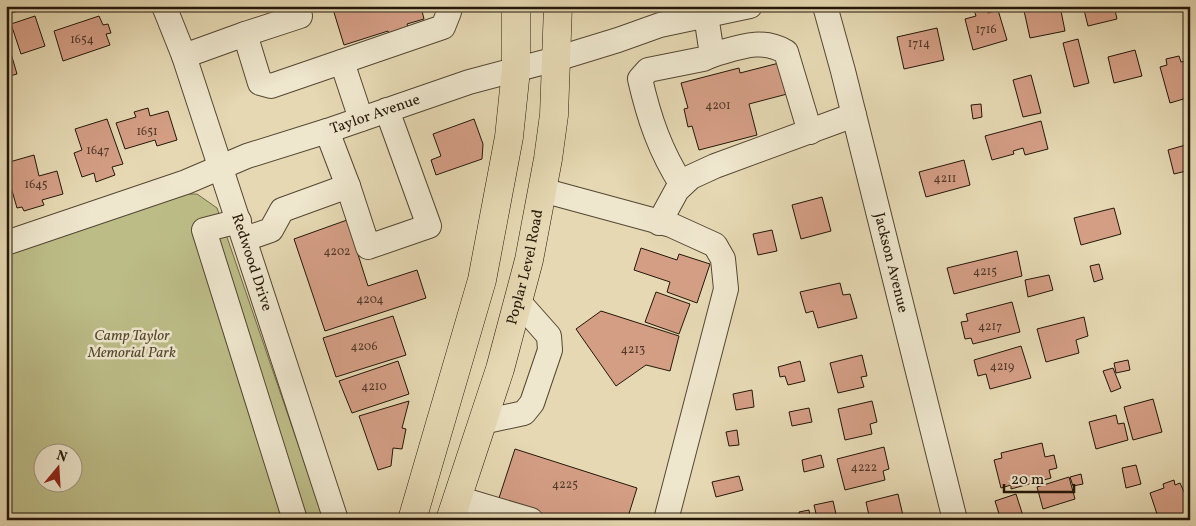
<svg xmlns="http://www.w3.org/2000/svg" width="1196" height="526" font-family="Vollkorn,serif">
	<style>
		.green { fill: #bcbc87; stroke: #706a48; fill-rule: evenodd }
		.building { fill: #d49e85; stroke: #241709 }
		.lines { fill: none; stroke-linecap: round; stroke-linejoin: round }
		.minor-casing { stroke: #544733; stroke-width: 26 }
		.major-casing { stroke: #241709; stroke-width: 29 }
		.minor { stroke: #eee6cd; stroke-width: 24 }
		.major { stroke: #e5d8b2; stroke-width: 28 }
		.labels { text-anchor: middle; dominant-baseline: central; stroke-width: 5; stroke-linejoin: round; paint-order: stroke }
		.number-label { font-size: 12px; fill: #503928 }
		.street-label { font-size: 15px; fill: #241709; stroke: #eee6cd }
		.park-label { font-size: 15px; font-style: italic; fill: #52492f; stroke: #eee6cd }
	</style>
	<rect width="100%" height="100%" fill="#e5d8b2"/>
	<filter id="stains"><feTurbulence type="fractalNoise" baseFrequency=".004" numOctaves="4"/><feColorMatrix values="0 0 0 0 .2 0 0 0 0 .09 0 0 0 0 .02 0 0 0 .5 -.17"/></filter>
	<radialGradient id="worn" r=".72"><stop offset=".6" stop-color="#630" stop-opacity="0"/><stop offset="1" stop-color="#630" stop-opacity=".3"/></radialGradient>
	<path class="green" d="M186,194H197L217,208L324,520H6V255ZM42,454H72V484H42Z"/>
	<g class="building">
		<path d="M6,6H23L24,9L6,15Z"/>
		<path d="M332,6H426L427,9L422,11L424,19L407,24L409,30L389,36L388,31L344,45Z"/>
		<path d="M1023,6H1060L1065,31L1030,38Z"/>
		<path d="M1083,6H1114L1117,19L1088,26Z"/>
		<path d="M986,7L988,13L998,10L1007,40L973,50L965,19L976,16L974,10Z"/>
		<path d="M35,16L45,46L21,54L11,24Z"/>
		<path d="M99,16L103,25L108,24L111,33L106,34L110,45L63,61L54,31Z"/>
		<path d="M937,28L944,60L904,69L897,37Z"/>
		<path d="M1078,39L1089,83L1074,87L1063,43Z"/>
		<path d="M10,50L17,74L6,77V52Z"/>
		<path d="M1135,50L1142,76L1114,83L1108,57Z"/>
		<path d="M1179,56L1181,62L1190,60V97L1170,103L1160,67L1167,65L1166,59Z"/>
		<path d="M783,62L791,93L749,104L757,135L699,150L692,126L688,127L684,109L688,108L681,83L739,68L740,73Z"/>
		<path d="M1031,75L1041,113L1023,117L1013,80Z"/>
		<path d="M981,104L982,117L973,119L971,105Z"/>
		<path d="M148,108L150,116L168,111L177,140L157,146L155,140L125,149L116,123L136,117L134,112Z"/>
		<path d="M107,119L123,164L112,167L115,175L96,182L94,173L82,177L74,153L82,150L75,129Z"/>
		<path d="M474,119L483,144L482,159L436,175L431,160L441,156L433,134Z"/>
		<path d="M1041,121L1048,149L1025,155L1023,148L1013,151L1014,154L992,160L985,136Z"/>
		<path d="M1189,144L1190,170L1174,174L1168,150Z"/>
		<path d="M34,155L39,176L57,171L63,194L42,200L44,205L24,211L22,207L17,208L6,170V163Z"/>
		<path d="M964,160L970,185L926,197L919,172Z"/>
		<path d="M822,197L831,231L801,239L792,205Z"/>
		<path d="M1114,208L1121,234L1081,245L1074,218Z"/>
		<path d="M347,220L368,286L417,270L426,298L325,331L294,239Z"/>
		<path d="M772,230L777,251L758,255L753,234Z"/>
		<path d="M641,248L677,260L679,254L710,264L697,303L667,292L670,282L634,270Z"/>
		<path d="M1017,251L1022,276L954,294L947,268Z"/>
		<path d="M1099,264L1103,279L1094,282L1090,266Z"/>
		<path d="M1049,275L1053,290L1028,297L1025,280Z"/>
		<path d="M840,283L843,295L850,294L857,318L818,328L813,311L806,313L800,292Z"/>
		<path d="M656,292L690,304L679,334L645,322Z"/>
		<path d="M1012,302L1020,332L973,344L971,338L965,339L961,322L968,321L966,314Z"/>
		<path d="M601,311L679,336L670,371L646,365L616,386L576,329Z"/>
		<path d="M393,316L406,355L336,377L323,338Z"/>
		<path d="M1084,317L1088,336L1076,340L1079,353L1046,362L1037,329Z"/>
		<path d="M1021,346L1031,378L990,389L986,374L978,376L974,360Z"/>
		<path d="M862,355L867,376L861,377L864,387L838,393L830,363Z"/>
		<path d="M1128,360L1130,370L1116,373L1114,363Z"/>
		<path d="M398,361L409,394L352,413L339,381Z"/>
		<path d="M800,361L805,381L788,385L785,376L780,377L778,367Z"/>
		<path d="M1113,368L1121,388L1111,392L1103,371Z"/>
		<path d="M752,390L754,407L736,410L733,394Z"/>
		<path d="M1153,399L1162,432L1133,440L1124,407Z"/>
		<path d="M409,401L402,428L406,429L402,449L393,448L391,466L378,470L359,416Z"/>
		<path d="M872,401L877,422L870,424L872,434L845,440L838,409Z"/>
		<path d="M809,408L812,422L792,426L789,412Z"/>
		<path d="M1116,415L1118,424L1124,423L1128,440L1096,449L1089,422Z"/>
		<path d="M737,430L739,445L729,446L726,432Z"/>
		<path d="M1042,443L1045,457L1054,455L1057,468L1049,470L1051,478L1011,489V485L1001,488L994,460L1002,458L1001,453Z"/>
		<path d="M884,447L889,469L883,471L885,480L845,490L837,459Z"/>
		<path d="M515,449L637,488L627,520H556L498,501Z"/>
		<path d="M821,455L824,467L804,472L802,460Z"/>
		<path d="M1136,465L1141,484L1126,488L1122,468Z"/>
		<path d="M1081,474L1083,484L1073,486L1070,477Z"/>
		<path d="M739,476L743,490L716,497L712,482Z"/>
		<path d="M1069,477L1075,499L1043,509L1037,487Z"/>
		<path d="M1174,480L1175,485L1180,483L1190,505V520H1159L1150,493L1164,488L1163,484Z"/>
		<path d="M898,494L904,520H870L866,502Z"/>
		<path d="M1016,494L1024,519L1001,520L995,501Z"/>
		<path d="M833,501L836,514L817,518L814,505Z"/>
		<path d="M809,510L810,518L800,519L799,512Z"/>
	</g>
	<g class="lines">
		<g class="minor-casing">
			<g id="minor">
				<path id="s1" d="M164,6L184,56L336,520"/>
				<path id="s2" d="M825,6L843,71L955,520"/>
				<path d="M245,34L300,16"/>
				<path d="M712,55C738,48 761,37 786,52L810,132"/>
				<path d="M184,56L245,34L260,83L271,86L443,27L449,12L448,6"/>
				<path d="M342,62L361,119"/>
				<path d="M682,185C660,151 649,118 640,79L648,70L703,59L712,55L706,15"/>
				<path d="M348,186L368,247L429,226L387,110"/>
				<path d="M542,190L671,225L715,245L723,259L726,289L666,520"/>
				<path d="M239,221L204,230L295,520"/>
				<path d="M659,223L677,190L691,177L715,166L854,115"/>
				<path d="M245,239L271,230L282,210L348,186L327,131"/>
				<path id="s3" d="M6,243L186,182L247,156L327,131L469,82L556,59L618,40L660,25L750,6"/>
				<path d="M482,422L524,413L532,403L550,350L549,336L518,301"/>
				<path d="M457,498L531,520"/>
			</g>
		</g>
		<g class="major-casing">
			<g id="major">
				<path d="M412,520L482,280L509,137L516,70V6"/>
				<path id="s4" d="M450,520L500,369L529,260L548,159L554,115L558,6"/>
			</g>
		</g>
		<use href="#minor" class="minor"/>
		<use href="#major" class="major"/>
	</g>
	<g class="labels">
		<g class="number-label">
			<text x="986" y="30">1716</text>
			<text x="82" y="40">1654</text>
			<text x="919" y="44">1714</text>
			<text x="718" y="106">4201</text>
			<text x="147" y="132">1651</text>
			<text x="98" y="151">1647</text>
			<text x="945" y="179">4211</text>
			<text x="36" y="185">1645</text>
			<text x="337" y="252">4202</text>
			<text x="985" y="272">4215</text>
			<text x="370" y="300">4204</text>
			<text x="990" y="327">4217</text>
			<text x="364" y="347">4206</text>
			<text x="633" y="350">4213</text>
			<text x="1002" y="367">4219</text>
			<text x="374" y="387">4210</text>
			<text x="864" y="468">4222</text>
			<text x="565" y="485">4225</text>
		</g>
		<g class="street-label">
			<text stroke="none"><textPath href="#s3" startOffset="391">Taylor Avenue</textPath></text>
			<text stroke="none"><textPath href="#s1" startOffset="271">Redwood Drive</textPath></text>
			<text stroke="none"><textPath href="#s2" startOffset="265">Jackson Avenue</textPath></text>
			<text stroke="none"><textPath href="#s4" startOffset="264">Poplar Level Road</textPath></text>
		</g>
		<g class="park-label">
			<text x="132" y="336">Camp Taylor<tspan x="132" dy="17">Memorial Park</tspan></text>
		</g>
	</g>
	<rect width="1196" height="526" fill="none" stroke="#e5d8b2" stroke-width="25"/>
	<rect x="8" y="8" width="1181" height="511" fill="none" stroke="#241709" stroke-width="2.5"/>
	<rect x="12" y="12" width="1171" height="501" fill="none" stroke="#241709"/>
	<g transform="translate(58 468) rotate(18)"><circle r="24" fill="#eee6cd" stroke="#9d937f"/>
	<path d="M0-4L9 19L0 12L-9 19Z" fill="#8f2418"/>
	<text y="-8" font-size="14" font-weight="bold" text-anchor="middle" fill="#241709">N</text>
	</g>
	<path d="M1004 484v8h70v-8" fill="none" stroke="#241709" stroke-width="2.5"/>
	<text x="1011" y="484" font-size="15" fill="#241709" stroke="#eee6cd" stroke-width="4" paint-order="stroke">20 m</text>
	<rect width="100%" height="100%" filter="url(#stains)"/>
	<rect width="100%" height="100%" fill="url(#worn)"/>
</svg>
